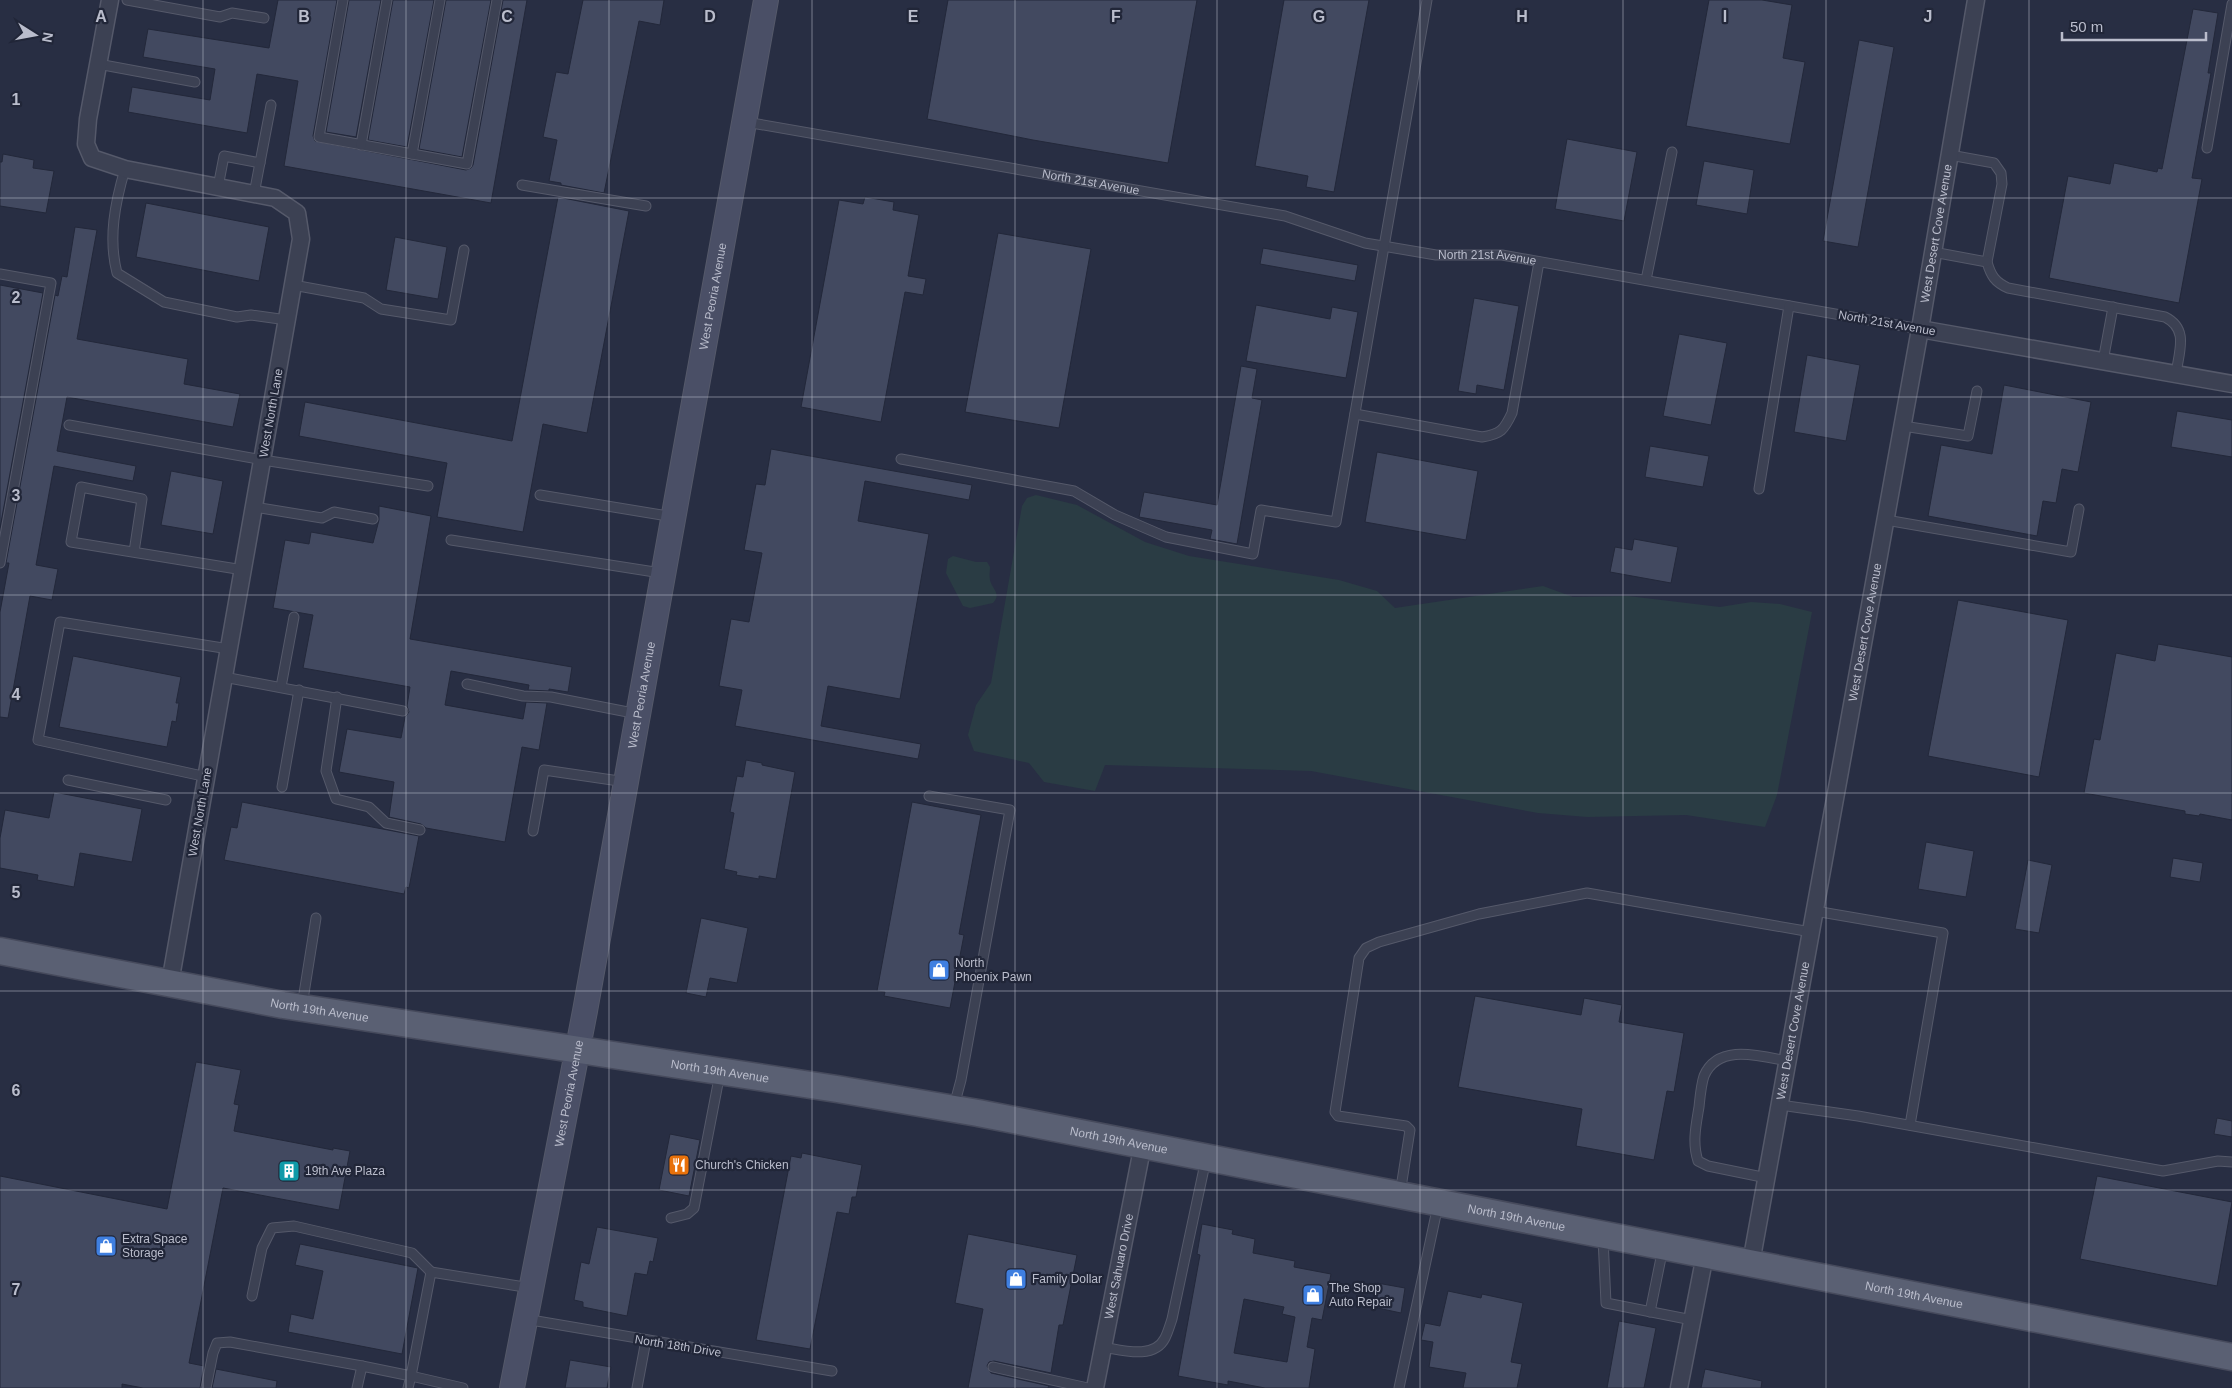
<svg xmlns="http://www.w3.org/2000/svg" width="2232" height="1388" font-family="Helvetica,sans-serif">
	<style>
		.green { fill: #2a3c44 }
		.building { fill: #424960; stroke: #23283a; fill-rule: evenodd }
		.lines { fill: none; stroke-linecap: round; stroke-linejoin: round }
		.lane-casing { stroke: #55596a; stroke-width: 11 }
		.street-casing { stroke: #55596a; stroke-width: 19 }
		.secondary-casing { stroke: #55596a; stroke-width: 26 }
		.primary-casing { stroke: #464a5c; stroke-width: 29 }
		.lane { stroke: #3c4153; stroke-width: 9 }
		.street { stroke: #3c4153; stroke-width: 16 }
		.secondary { stroke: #4a4f66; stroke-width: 24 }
		.primary { stroke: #5a6073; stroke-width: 26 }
		.grid { fill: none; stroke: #babdcc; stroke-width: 1; stroke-opacity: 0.55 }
		.labels { text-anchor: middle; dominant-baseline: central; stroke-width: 4.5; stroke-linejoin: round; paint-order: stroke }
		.street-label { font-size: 12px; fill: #babdcc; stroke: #212638 }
		.poi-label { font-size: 12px; fill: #babdcc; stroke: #212638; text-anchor: start }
		.grid-label { font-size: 16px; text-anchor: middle; font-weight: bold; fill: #babdcc; stroke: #212638; stroke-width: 4.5; stroke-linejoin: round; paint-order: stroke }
	</style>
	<rect width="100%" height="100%" fill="#282e43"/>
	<g class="green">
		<path d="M1036,495L1077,505L1145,542L1189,556L1339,580L1377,591L1395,608L1543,586L1573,597L1628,596L1720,607L1751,602L1780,604L1812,612L1777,795L1765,827L1686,815L1587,817L1538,813L1311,771L1105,765L1095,791L1044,782L1029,763L974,751L968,735L976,705L991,683L1022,506L1027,498Z"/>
		<path d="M953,556L976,562H987L990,567C990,571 989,576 990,580C992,589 1002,594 993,603L970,608L963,606L946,573L948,559Z"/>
	</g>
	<g class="building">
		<path d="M278,0H337L313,136L315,141L466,170L471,168L473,165L503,0H527L491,203L284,166L298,81L257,74L247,133L128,112L132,87L210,100L215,69L143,57L148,29L269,48Z"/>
		<path d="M349,0H381L356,137L326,132Z"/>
		<path d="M393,0H434L407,147L368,140Z"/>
		<path d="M446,0H491L462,157L419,149Z"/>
		<path d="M583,0H664L660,25L639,21L604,193L561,185V183L549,181L557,140L543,137L556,72L568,74Z"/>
		<path d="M948,0H1197L1168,163L1033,140L927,119Z"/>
		<path d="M1284,0H1369L1334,192L1306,187L1308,176L1255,166Z"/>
		<path d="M1709,0H1762L1792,5L1783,58L1805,62L1790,144L1686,126Z"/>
		<path d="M2193,9L2218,13L2208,73H2211L2192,178L2202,179L2179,303L2049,278L2068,176L2110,184L2114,163L2157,172L2158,168L2162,169Z"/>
		<path d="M1859,40L1894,47L1858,247L1823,241Z"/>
		<path d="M1567,139L1637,152L1624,221L1555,209Z"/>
		<path d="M3,154L34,160L33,168L54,171L46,213L0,206V162H2Z"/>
		<path d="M1704,161L1754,170L1747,214L1696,205Z"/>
		<path d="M558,197L629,211L587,433L543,424L523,532L437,517L447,463L299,436L305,402L512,441Z"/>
		<path d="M865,197L894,202L893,210L919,215L908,276L926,279L923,295L905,292L881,422L801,407L839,200L863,204Z"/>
		<path d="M146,203L269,227L259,281L136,257Z"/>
		<path d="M75,227L97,230L77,339L188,359L184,384L240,394L233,427L67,397L57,451L136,466L133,481L54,466L36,565L58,569L52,600L30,596L8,718L0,717V612L9,563H6L55,295L58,296L62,276L67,277Z"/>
		<path d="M998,233L1091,249L1059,428L965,412Z"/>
		<path d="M395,237L447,247L438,299L386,290Z"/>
		<path d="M1263,248L1358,265L1355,281L1260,264Z"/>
		<path d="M0,285L43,293L0,528Z"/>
		<path d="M1474,298L1519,306L1504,390L1477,385L1476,394L1458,391Z"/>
		<path d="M1256,305L1330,319L1332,307L1358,312L1346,378L1246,361Z"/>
		<path d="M1679,334L1727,343L1711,425L1663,416Z"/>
		<path d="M1807,355L1860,365L1846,441L1794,432Z"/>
		<path d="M1241,366L1257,369L1252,398L1262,400L1237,544L1210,539L1212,530L1139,517L1144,492L1217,505Z"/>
		<path d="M2004,385L2091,402L2078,472L2062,469L2056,503L2043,501L2037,536L1928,516L1941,445L1992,454Z"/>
		<path d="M2177,411L2232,420V457L2171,447Z"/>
		<path d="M1650,446L1709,456L1703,487L1645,477Z"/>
		<path d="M771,449L972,485L969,500L865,481L858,521L929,534L900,699L828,686L821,726L921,744L918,759L735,726L742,690L719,686L731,619L749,622L762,553L744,550L756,484L765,485Z"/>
		<path d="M1377,452L1478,471L1466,540L1365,522Z"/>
		<path d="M171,471L223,481L213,534L161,525Z"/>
		<path d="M379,506L431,516L410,639L572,667L568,692L549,689V691L528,690L529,685L451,671L445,705L523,719L526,702L547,703L539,750L522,747L505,842L426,828L421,824L389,817L394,782L339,772L347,729L401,738L405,717L409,712L407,706L410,687L303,668L313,615L273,608L285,540L309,544L311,532L373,543L379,520Z"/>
		<path d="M1634,539L1678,547L1671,583L1610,572L1615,547L1632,550Z"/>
		<path d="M1958,600L2068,620L2039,777L1928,756Z"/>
		<path d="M2158,644L2232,657V820L2200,814L2199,816L2185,814V811L2084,793L2094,739L2100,740L2116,653L2155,661Z"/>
		<path d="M73,656L181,677L176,703H179L176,722L172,721L167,747L59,727Z"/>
		<path d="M746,760L762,763V765L795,772L776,879L759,876V879L736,875L737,872L724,869L734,813L730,812L737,776L743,777Z"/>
		<path d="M54,792L142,809L132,862L80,853L74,887L37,880L38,875L0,868V838L5,810L49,818Z"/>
		<path d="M242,802L419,836L409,888L406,887L404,894L224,860L231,827L237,828Z"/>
		<path d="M912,802L981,815L959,934L964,935L950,1008L884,996L885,992L877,991Z"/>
		<path d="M1926,842L1974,851L1966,897L1918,889Z"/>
		<path d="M2173,858L2203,863L2200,882L2170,877Z"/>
		<path d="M2028,860L2052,865L2039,933L2015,929Z"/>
		<path d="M701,918L748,928L737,983L710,978L706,997L686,993Z"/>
		<path d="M1475,996L1581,1015L1584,998L1622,1005L1619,1022L1684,1033L1674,1092L1667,1091L1654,1160L1576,1146L1582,1109L1458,1087Z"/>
		<path d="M196,1062L241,1070L234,1104L239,1105L234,1131L333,1150V1148L350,1151L339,1210L223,1188L189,1363L204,1366L200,1388H143L122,1384V1388H0V1176L167,1209Z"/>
		<path d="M2217,1118L2232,1121V1137L2214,1134Z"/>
		<path d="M670,1134L700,1140L689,1196L659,1190Z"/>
		<path d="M802,1153L862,1165L856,1197H852L849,1214L837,1212L810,1349L756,1340L791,1156L801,1158Z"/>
		<path d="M2097,1176L2232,1202L2217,1286L2080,1259Z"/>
		<path d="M1202,1224L1233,1230L1232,1234L1255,1239L1253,1253L1295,1261L1294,1267L1331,1274L1322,1320L1312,1318L1307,1347L1315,1349L1309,1388H1265L1228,1381V1385L1178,1376L1200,1255L1197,1254ZM1244,1299L1284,1307L1282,1314L1295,1317L1287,1362L1234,1353Z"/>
		<path d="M597,1227L658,1238L653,1262L650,1261L647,1275L635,1273L627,1316L583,1307V1302L574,1300L581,1262L589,1264Z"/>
		<path d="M968,1234L1077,1255L1063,1325H1059L1051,1373L994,1361L989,1362L987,1366L991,1373L1049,1386L1048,1388H968L983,1309L955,1303Z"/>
		<path d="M300,1244L418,1268L402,1354L288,1332L291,1314L313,1319L323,1271L295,1265Z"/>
		<path d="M1377,1283L1405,1288L1401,1313L1373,1307Z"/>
		<path d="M1448,1291L1481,1298L1482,1294L1523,1303L1511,1362L1522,1364L1517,1388H1463L1466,1373L1429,1367L1433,1342L1421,1340L1425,1323L1440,1326Z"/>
		<path d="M1619,1321L1656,1328L1644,1388H1607Z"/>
		<path d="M570,1360L611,1367L607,1388H565Z"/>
		<path d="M216,1369L277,1381L276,1388H212Z"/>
		<path d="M1705,1369L1762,1381L1761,1388H1701Z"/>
	</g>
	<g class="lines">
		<g class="lane-casing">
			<g id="lane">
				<path d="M127,0L220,17L232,13L264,18"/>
				<path d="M343,0L319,137L467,164L497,0"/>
				<path d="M98,64L195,82"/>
				<path id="s1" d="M746,122L1285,216L1365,243L1436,255H1502L1920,329"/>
				<path d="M361,145L387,0"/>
				<path d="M2207,148L2232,4"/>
				<path d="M412,154L440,0"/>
				<path d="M1950,155L1994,163L2001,173L2002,184L1987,262C1991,276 1995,282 2008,288L2165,317C2189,329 2179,351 2176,374"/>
				<path d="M125,169C115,203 108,238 117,273L164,302L237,317L251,315L287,320"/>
				<path d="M522,185L646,206"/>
				<path d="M218,187L224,156L260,163"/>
				<path d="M254,194L271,105"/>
				<path d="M1933,252L1987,262"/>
				<path d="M0,274L51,283L0,563"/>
				<path d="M1646,280L1672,152"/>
				<path d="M293,285L364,298L381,309L451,320L464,250"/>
				<path d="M2103,361L2113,307"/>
				<path d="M1355,414L1482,437C1501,434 1504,430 1512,413L1539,262"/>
				<path d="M69,425L263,460L428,486"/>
				<path d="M1903,426L1968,436L1977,391"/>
				<path d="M901,459L1074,491L1115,515L1166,537L1253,554L1261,510L1336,522L1427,0"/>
				<path d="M1759,489L1789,306"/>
				<path d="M540,495L674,517"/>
				<path d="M254,507L322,518L334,512L373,519"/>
				<path d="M1886,520L2071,552L2079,509"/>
				<path d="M451,540L661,573"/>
				<path d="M134,552L142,499L81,487L71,542L243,570"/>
				<path d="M224,677L403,711"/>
				<path d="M467,684L523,696L551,697L638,714"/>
				<path d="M281,687L294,617"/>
				<path d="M337,697L326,771L336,799L369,807L386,823L420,830"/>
				<path d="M207,777L38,740L60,622L229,649"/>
				<path d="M68,780L166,800"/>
				<path d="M282,787L299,690"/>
				<path d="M929,796L1010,810L961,1080L954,1106"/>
				<path d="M533,831L544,770L626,782"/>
				<path d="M1815,911L1943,933L1910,1125"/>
				<path d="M302,1006L316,918"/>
				<path d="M1780,1105L1858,1116L2163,1171L2218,1161L2232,1162"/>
				<path d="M1767,1178L1708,1166L1698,1161C1692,1143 1696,1125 1699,1107C1700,1097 1701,1085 1704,1076C1718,1043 1760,1056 1787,1061"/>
				<path d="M1400,1194L1410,1130L1406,1126L1338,1116L1335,1112L1359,958L1366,948L1379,942L1479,914L1587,893L1811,932"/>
				<path d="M671,1218L687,1214L694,1208L720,1073"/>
				<path d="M1603,1238L1606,1303L1692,1320"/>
				<path d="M252,1296L262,1248L272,1228L294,1226L412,1253L431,1272"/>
				<path d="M1650,1312L1663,1248"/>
				<path d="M525,1319L832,1371"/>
				<path d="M1103,1347C1122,1350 1154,1360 1165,1338C1168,1332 1170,1325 1172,1319L1206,1159"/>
				<path d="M993,1367L1088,1388"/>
				<path d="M206,1388L213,1353L217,1343L230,1342L362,1366"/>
				<path d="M357,1388L362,1366L411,1376L408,1388"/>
				<path d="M463,1388L411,1376L431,1272L531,1288"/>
				<path d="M637,1388L646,1340"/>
				<path d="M1399,1388L1438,1205"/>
			</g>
		</g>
		<g class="street-casing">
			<g id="street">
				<path d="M110,0L88,119L86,144L92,158L125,169L275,198L297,213L301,239L170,983"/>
				<path d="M1920,329L2232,384"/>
				<path id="s2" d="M1751,1263L1920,329L1976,0"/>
				<path id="s3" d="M1095,1388L1143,1144"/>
				<path d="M1679,1388L1705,1255"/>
			</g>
		</g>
		<g class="secondary-casing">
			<g id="secondary">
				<path id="s4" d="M512,1388L585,1011L766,0"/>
			</g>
		</g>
		<g class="primary-casing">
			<g id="primary">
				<path id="s5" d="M0,951L283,1005L837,1089L978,1113L2232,1357"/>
			</g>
		</g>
		<use href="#lane" class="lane"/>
		<use href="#street" class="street"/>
		<use href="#secondary" class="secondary"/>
		<use href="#primary" class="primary"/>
	</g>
	<path class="grid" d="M203,0V1388M406,0V1388M609,0V1388M812,0V1388M1015,0V1388M1217,0V1388M1420,0V1388M1623,0V1388M1826,0V1388M2029,0V1388M0,198H2232M0,397H2232M0,595H2232M0,793H2232M0,991H2232M0,1190H2232"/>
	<defs>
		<g id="shop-square" transform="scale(1.125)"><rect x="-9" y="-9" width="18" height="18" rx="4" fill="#3f7fe0" stroke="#212638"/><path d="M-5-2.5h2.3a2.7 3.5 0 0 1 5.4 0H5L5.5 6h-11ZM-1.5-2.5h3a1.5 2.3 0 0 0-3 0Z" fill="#fff"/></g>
		<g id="restaurant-square" transform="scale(1.125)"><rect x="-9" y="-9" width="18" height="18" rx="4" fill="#e8710a" stroke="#212638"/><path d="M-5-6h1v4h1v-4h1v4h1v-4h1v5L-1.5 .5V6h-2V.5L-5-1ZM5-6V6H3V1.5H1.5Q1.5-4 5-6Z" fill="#fff"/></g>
		<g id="building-square" transform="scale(1.125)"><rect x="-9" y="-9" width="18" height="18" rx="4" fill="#0f9aa8" stroke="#212638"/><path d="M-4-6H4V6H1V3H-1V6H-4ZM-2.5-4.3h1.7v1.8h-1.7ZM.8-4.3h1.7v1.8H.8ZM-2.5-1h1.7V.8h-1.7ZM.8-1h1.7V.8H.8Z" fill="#fff"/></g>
	</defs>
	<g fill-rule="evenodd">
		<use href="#shop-square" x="939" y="970"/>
		<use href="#restaurant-square" x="679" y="1165"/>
		<use href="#building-square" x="289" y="1171"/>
		<use href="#shop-square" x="106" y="1246"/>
		<use href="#shop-square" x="1016" y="1279"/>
		<use href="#shop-square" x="1313" y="1295"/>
	</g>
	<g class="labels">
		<g class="street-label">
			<text stroke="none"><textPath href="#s1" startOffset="350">North 21st Avenue</textPath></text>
			<text stroke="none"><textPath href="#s2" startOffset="1046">West Desert Cove Avenue</textPath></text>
			<text stroke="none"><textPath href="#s1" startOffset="755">North 21st Avenue</textPath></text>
			<text stroke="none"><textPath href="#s4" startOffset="1110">West Peoria Avenue</textPath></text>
			<text transform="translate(1887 323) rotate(10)">North 21st Avenue</text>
			<text transform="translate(271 413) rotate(-80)">West North Lane</text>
			<text stroke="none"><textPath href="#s2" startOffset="641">West Desert Cove Avenue</textPath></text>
			<text stroke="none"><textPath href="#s4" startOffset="705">West Peoria Avenue</textPath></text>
			<text transform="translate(200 812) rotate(-80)">West North Lane</text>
			<text stroke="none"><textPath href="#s5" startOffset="325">North 19th Avenue</textPath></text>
			<text stroke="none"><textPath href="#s2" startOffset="236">West Desert Cove Avenue</textPath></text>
			<text stroke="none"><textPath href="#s5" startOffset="730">North 19th Avenue</textPath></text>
			<text stroke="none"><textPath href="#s4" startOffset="300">West Peoria Avenue</textPath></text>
			<text stroke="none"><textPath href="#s5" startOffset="1135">North 19th Avenue</textPath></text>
			<text stroke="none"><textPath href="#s5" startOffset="1540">North 19th Avenue</textPath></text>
			<text stroke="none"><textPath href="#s3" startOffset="124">West Sahuaro Drive</textPath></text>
			<text stroke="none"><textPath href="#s5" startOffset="1945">North 19th Avenue</textPath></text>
			<text transform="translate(678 1346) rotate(9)">North 18th Drive</text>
		</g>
		<g class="poi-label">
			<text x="955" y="963">North<tspan x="955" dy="14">Phoenix Pawn</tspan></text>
			<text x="695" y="1165">Church's Chicken</text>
			<text x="305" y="1171">19th Ave Plaza</text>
			<text x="122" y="1239">Extra Space<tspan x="122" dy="14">Storage</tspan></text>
			<text x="1032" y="1279">Family Dollar</text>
			<text x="1329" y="1288">The Shop<tspan x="1329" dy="14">Auto Repair</tspan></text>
		</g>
	</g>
	<g class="grid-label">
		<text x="101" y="22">A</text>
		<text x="304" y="22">B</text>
		<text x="507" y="22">C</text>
		<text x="710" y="22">D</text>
		<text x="913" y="22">E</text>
		<text x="1116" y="22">F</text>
		<text x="1319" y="22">G</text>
		<text x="1522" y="22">H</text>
		<text x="1725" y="22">I</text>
		<text x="1928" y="22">J</text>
		<text x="16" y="105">1</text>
		<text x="16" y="303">2</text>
		<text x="16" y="501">3</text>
		<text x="16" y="700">4</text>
		<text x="16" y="898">5</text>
		<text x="16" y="1096">6</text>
		<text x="16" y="1295">7</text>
	</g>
	<g transform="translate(35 35) rotate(101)" stroke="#212638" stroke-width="4" paint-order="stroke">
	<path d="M0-4L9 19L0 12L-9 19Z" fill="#babdcc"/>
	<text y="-8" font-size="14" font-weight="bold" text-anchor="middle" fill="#babdcc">N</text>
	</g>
	<path d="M2062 32v8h144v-8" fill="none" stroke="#babdcc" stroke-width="2.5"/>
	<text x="2070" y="32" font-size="15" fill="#babdcc" stroke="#212638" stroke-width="4" paint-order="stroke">50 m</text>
</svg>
